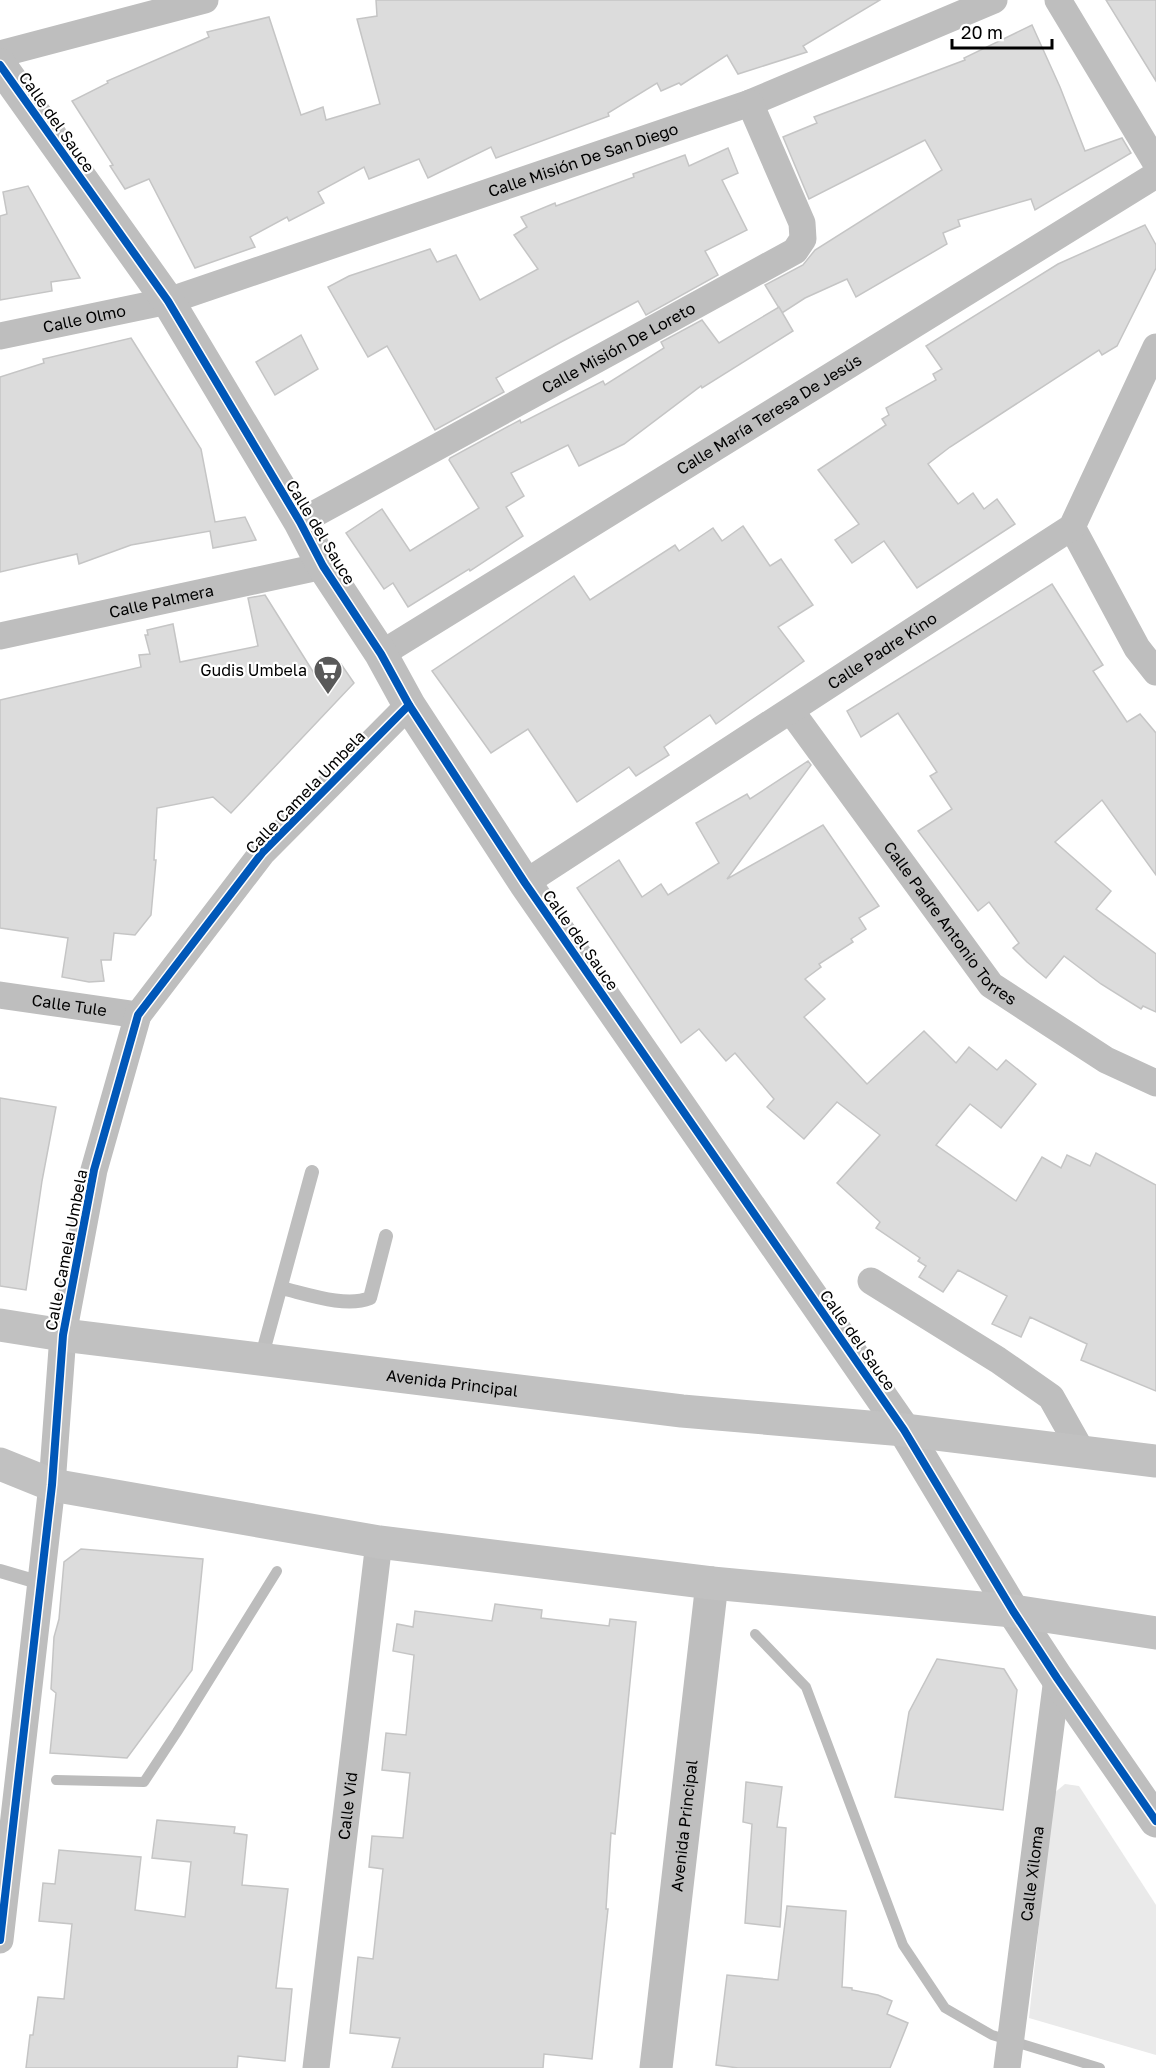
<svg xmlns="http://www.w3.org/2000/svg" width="1156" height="2068" font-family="'Golos Text',sans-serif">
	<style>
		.green { fill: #eaeaea }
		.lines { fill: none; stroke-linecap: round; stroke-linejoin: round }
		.stream { stroke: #bcbcbc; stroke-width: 10 }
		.building { fill: #dcdcdc; stroke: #c5c5c5; stroke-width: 1.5 }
		.service { stroke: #bebebe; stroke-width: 14 }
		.minor { stroke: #bebebe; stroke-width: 27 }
		.tertiary { stroke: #bebebe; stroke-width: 33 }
		.secondary { stroke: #c1c1c1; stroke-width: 33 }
		.cycleway-casing { stroke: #fff; stroke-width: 11 }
		.cycleway { stroke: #0057b8; stroke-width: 8 }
		.labels { text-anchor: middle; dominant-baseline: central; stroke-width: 4.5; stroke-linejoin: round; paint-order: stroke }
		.street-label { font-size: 16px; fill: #000; stroke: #fff }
		.poi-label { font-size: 16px; fill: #000; stroke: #fff; text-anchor: end }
	</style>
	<rect width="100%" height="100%" fill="#fff"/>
	<path class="green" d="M1065,1784L1079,1786L1156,1905V2055L1029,2018L1053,1794Z"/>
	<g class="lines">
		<g class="stream">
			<path d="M755,1634L806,1687L903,1945L945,2008L992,2035L1100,2068"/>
			<path d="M56,1780L144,1782L177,1732L277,1571"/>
		</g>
	</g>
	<g class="building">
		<path d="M376,0H880L803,46L807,52L738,74L727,55L681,85L679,83L661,91L657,83L608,113L609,116L496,158L491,147L428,178L419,159L369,179L364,167L318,192L324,203L289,221L287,217L250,237L255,247L195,268L149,179L125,189L110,166L113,165L72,101L108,83L107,81L209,37L207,32L269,17L301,115L323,107L326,120L380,104L357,19L377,16Z"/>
		<path d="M1106,0H1156V81Z"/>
		<path d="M1032,25L1060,87L1085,151L1122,138L1131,153L1035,210L1031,199L958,220L960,226L943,233L947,244L856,297L847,279L805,298L782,313L765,285L803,265L815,250L942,170L925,140L809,199L783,137L817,123L814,117L965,60L964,58Z"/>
		<path d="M728,148L738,173L722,180L747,230L705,251L718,275L646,315L638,301L561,342L496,378L504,392L435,430L387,346L368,357L328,287L349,276L430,249L437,262L456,255L480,300L538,269L514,235L527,227L521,217L555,203L556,206L634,177L633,174L685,155L689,166Z"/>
		<path d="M28,186L80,278L51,282L52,291L0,300V216L7,214L3,192Z"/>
		<path d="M1145,225L1156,245V268L1117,346L1102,355L1099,350L950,447L928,464L958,504L973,493L984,509L997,499L1015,524L917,588L884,541L852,563L835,540L859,524L818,470L886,425L882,419L889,415L886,408L936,380L933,374L942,369L926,346L1058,264Z"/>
		<path d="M779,307L793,331L702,388L701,386L624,444L579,466L568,445L511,473L524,496L506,507L523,536L470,571L469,569L408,607L393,583L384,589L346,533L382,509L410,551L479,508L449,460L450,458L520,420L521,423L603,381L605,385L664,348L661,342L702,320L719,343Z"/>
		<path d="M301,335L318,369L275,395L256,362Z"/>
		<path d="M131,338L201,449L215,522L245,517L256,540L213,548L210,531L131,545L79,564L77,554L0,572V377L44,363L43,359Z"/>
		<path d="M743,526L770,566L781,559L813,605L778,627L804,661L716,724L710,715L664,747L669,755L636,776L629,767L577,802L528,729L491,753L432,671L574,576L590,600L675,545L679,551L713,528L722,541Z"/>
		<path d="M1052,584L1103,665L1093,671L1127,722L1140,714L1156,733V875L1102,800L1055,842L1111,891L1096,909L1156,954V1012L1143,1006L1141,1009L1101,984L1064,956L1046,978L1027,962L1013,948L1019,943L989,902L978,911L918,831L952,809L930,776L937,772L898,713L861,737L847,711Z"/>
		<path d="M265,595L317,678L341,664L354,683L231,813L213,797L157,808L154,860H156L151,915L135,935L114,933L111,960H101L104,981L89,982L62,977L68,938L0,928V700L141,667L139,655L150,654L145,635H148L147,630L173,624L180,662L258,646L248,598Z"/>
		<path d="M808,761L811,765L727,879L823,825L879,906L859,918L866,929L851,939L853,942L819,964L821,967L805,979L825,999L804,1017L867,1084L924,1031L956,1063L969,1047L997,1070L1006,1060L1036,1084L1001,1128L970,1104L936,1145L1016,1201L1042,1157L1061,1168L1067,1155L1090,1166L1096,1153L1156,1185V1391L1081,1360L1087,1344L1030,1317L1021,1337L992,1324L1007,1296L958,1270L943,1292L919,1277L926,1266L918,1261L920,1258L876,1228L880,1222L837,1183L880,1135L837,1102L804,1139L767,1107L774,1099L735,1053L726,1061L699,1029L681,1043L577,888L619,860L642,897L661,884L668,895L719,863L696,823L747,794L750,799Z"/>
		<path d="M0,1098L56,1107L42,1181L26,1290L0,1286Z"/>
		<path d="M81,1549L203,1559L192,1670L127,1758L50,1753L56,1693L51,1689L54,1637L59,1619L64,1562Z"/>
		<path d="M495,1604L542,1610L541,1618L609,1626L610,1619L636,1622L615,1834L611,1833L606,1909H608L592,2059L544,2054L543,2068H392L400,2038L350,2033L358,1957L373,1959L383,1869L369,1867L372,1836L403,1838L410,1773L382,1770L386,1733L406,1735L414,1655L393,1651L397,1624L413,1627L415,1611L492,1621Z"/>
		<path d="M937,1659L1004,1669L1017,1690L1003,1810L895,1797L909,1712Z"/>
		<path d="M746,1782L782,1787L777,1827L786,1828L780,1927L745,1923L752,1824L743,1822Z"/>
		<path d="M157,1820L235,1827L234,1833L247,1835L242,1885L288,1889L276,1988L292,1989L285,2061L238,2056L237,2068H26L30,2035H33L38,1997L64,1999L72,1924L39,1921L43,1883L55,1884L59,1850L141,1857L135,1910L185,1917L191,1862L152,1858Z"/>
		<path d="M787,1906L846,1911L842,1987L852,1988V1990L878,1995L892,2001L887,2014L908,2023L890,2068H738L716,2065L727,1975L778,1980Z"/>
	</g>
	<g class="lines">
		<g class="service">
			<path d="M281,1288C307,1294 346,1308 370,1298L386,1236"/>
			<path d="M261,1359L312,1172"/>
			<path d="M0,1571L41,1583"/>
		</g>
		<g class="minor">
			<path d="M1058,0L1156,163"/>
			<path d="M0,54L205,0"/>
			<path id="s1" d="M0,336L168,301L750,103L994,0"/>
			<path id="s2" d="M300,522L795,251L803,239L802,223L750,103"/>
			<path d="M1072,527L1137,648L1156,672"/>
			<path id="s3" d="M0,636L323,566"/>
			<path id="s4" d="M381,654L1156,175"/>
			<path id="s5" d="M791,711L991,985L1106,1060L1156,1083"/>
			<path id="s6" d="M525,883L1072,527L1156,347"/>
			<path id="s7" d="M0,995L138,1015"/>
			<path d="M871,1281L998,1360L1051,1397L1082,1452"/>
			<path d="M0,1940L52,1485L63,1335L94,1170L138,1015L262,853L409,705"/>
			<path id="s8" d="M316,2068L379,1542"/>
			<path id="s9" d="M1007,2068L1057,1678"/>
		</g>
		<g class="tertiary">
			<path d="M0,65L168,301L300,522L323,566L381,654L409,705L525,883L904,1430L1013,1611L1057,1678L1156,1821"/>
			<path id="s10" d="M656,2068L712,1583"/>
		</g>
		<g class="secondary">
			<path id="s11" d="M0,1325L63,1335L682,1411L904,1430L1156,1461"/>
			<path d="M0,1464L52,1485L379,1542L712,1583L1013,1611L1156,1633"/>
		</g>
		<g class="cycleway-casing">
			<g id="cycleway">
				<path d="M0,65L168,301L300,522L323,566L381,654L409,705L525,883L904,1430L1013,1611L1057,1678L1156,1821"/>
				<path d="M0,1940L52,1485L63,1335L94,1170L138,1015L262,853L409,705"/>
			</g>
		</g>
		<use href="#cycleway" class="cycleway"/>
	</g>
	<defs>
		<g id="supermarket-pin" transform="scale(1.5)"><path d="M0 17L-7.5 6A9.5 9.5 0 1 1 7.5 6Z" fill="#595959" stroke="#fff"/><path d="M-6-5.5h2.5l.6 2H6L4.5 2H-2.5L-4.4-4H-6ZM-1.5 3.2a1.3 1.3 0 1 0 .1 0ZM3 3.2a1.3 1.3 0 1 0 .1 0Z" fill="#fff"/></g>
	</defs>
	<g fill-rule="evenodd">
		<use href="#supermarket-pin" x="328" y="670"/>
	</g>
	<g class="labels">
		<g class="street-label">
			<text transform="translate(57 122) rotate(55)">Calle del Sauce</text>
			<text stroke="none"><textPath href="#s1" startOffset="610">Calle Misión De San Diego</textPath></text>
			<text stroke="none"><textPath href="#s1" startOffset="86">Calle Olmo</textPath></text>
			<text stroke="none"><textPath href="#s2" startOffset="363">Calle Misión De Loreto</textPath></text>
			<text stroke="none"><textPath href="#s4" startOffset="456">Calle María Teresa De Jesús</textPath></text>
			<text transform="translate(321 532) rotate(59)">Calle del Sauce</text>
			<text stroke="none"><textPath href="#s3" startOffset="165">Calle Palmera</textPath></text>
			<text stroke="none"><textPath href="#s6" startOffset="426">Calle Padre Kino</textPath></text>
			<text transform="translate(305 792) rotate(-46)">Calle Camela Umbela</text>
			<text stroke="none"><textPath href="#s5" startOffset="266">Calle Padre Antonio Torres</textPath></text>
			<text transform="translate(581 940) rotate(55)">Calle del Sauce</text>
			<text stroke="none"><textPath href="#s7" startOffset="70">Calle Tule</textPath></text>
			<text transform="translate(66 1250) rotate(-79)">Calle Camela Umbela</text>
			<text transform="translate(858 1340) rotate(55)">Calle del Sauce</text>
			<text stroke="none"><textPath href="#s11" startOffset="456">Avenida Principal</textPath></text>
			<text stroke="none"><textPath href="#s8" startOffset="264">Calle Vid</textPath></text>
			<text stroke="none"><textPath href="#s10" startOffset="244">Avenida Principal</textPath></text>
			<text stroke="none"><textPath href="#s9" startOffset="196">Calle Xiloma</textPath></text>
		</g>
		<g class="poi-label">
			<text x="307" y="670">Gudis Umbela</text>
		</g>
	</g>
	<path d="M952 39v9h100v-9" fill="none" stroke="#000000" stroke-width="3"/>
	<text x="961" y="39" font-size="18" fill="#000000" stroke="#ffffff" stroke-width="4.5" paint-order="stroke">20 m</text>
</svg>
